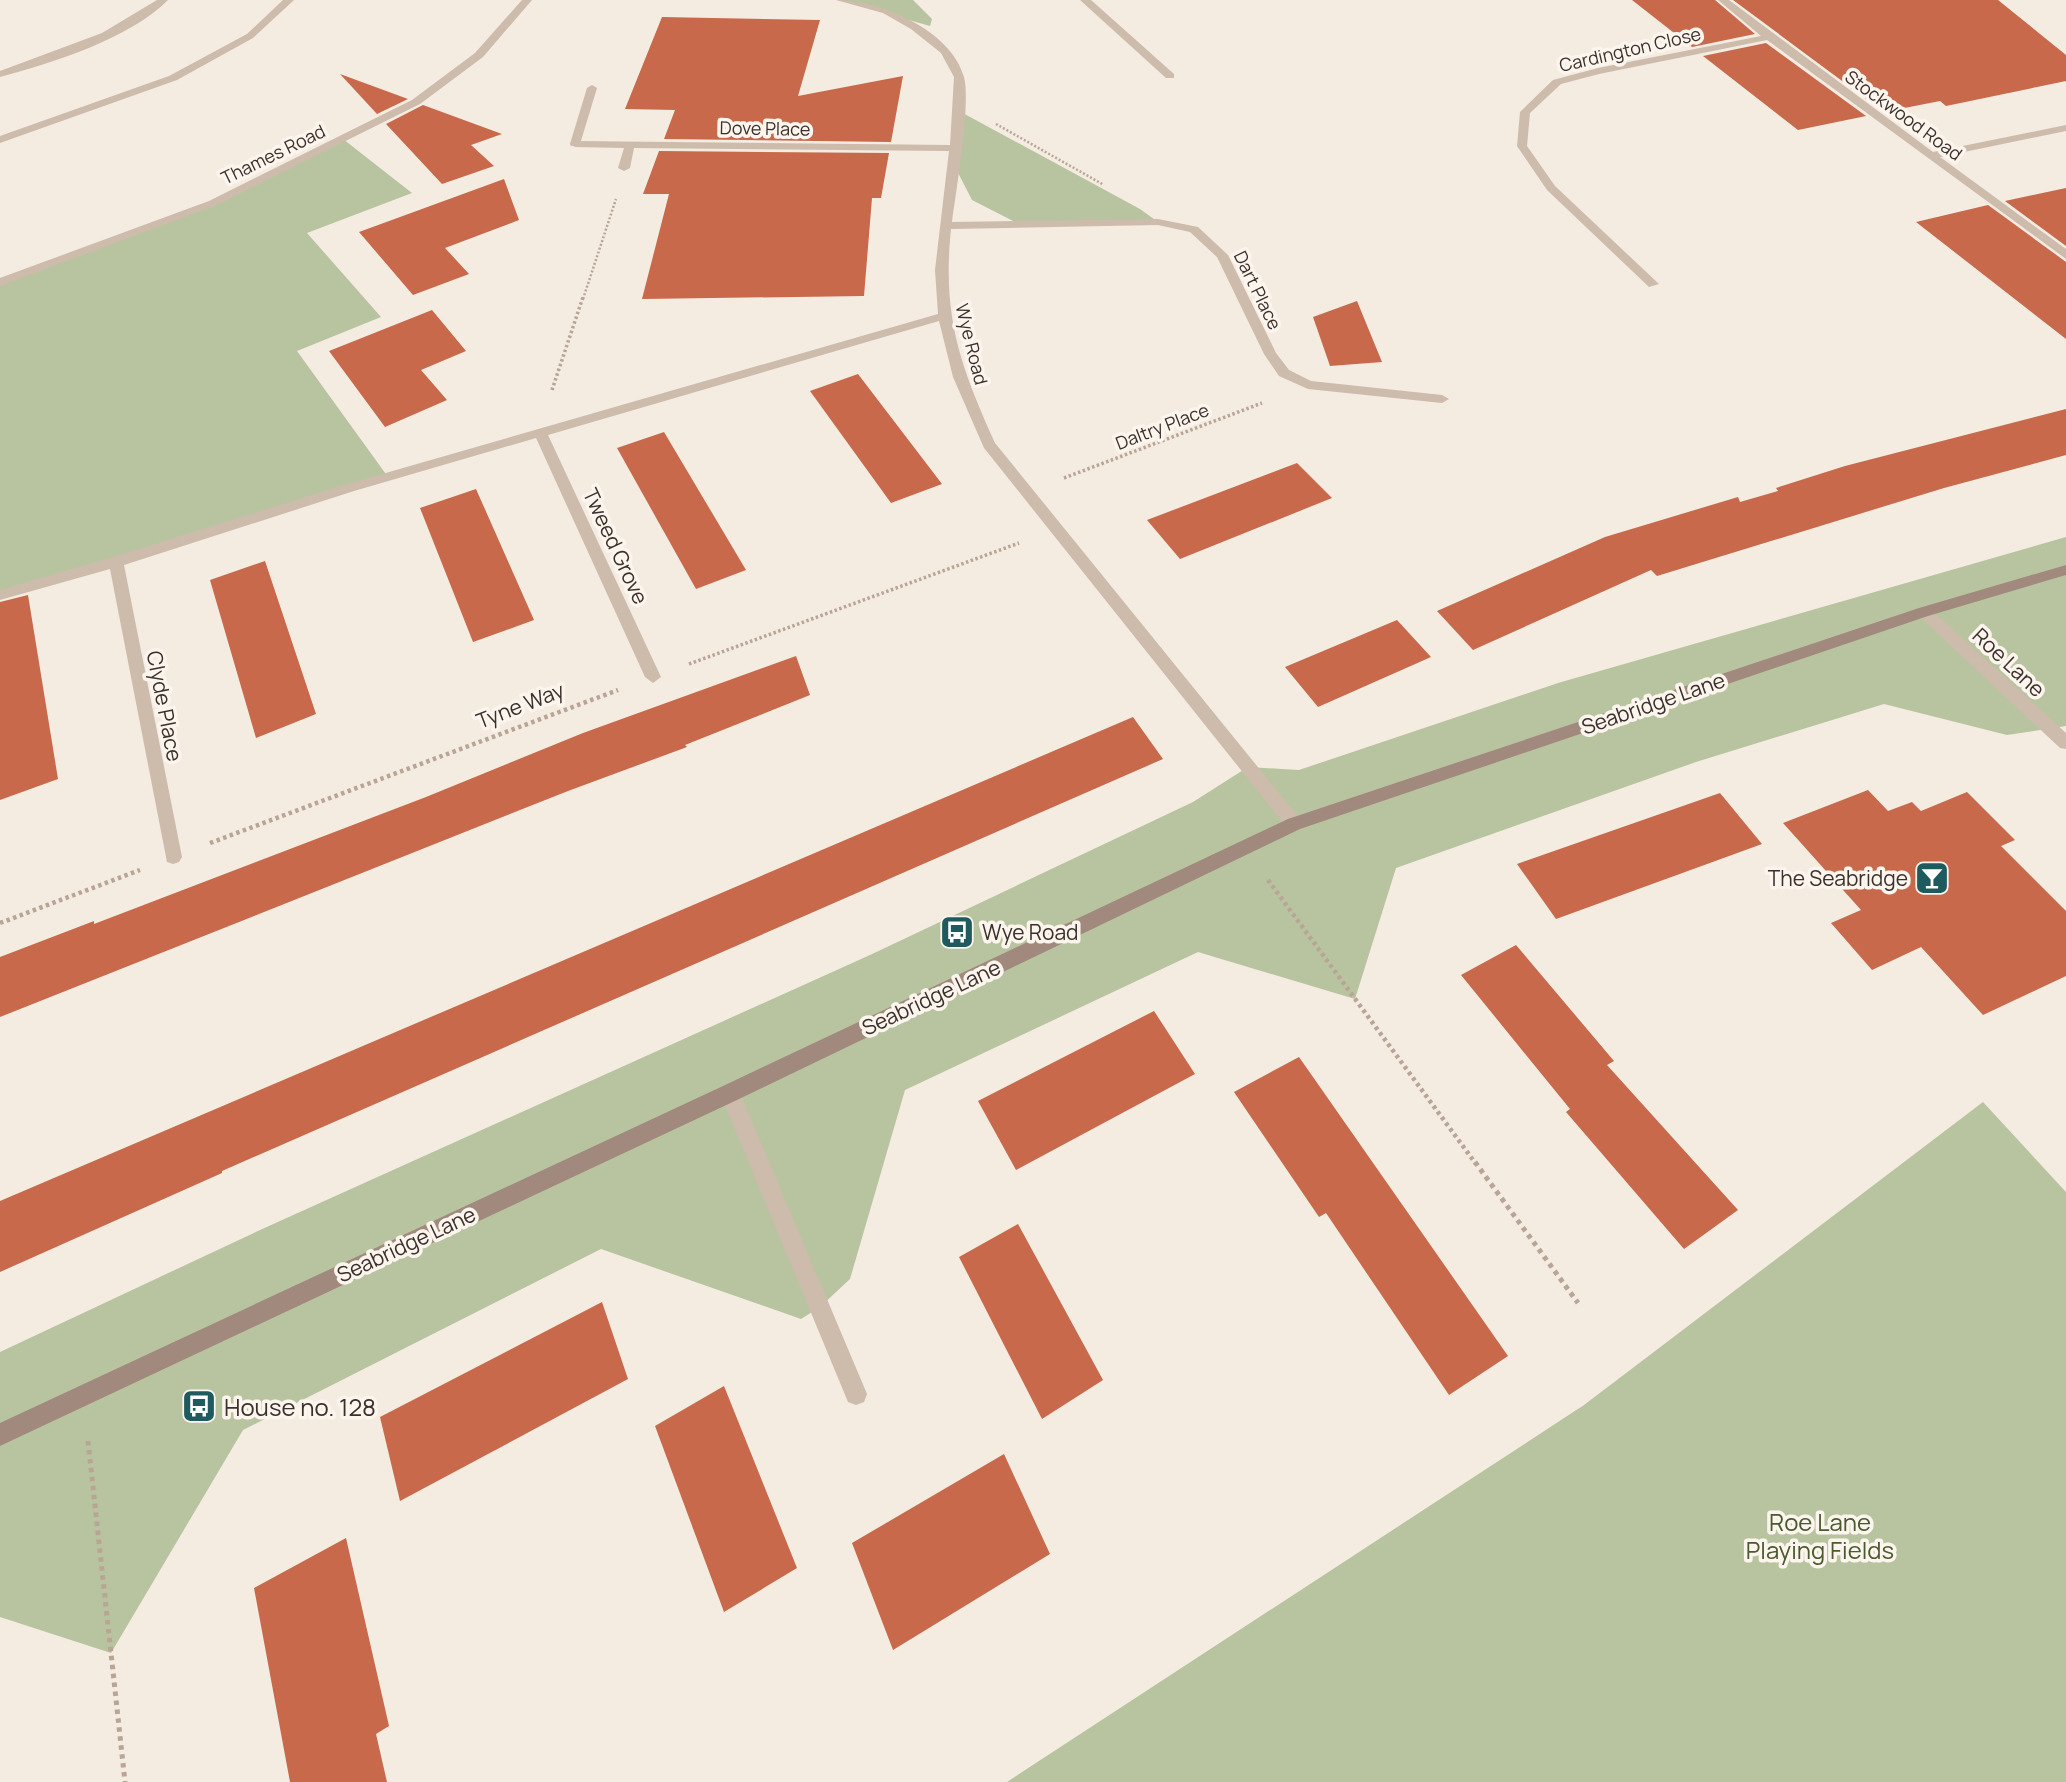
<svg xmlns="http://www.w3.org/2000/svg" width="2066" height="1782" font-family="Manrope,sans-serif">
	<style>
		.green { fill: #b8c4a0 }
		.building { fill: #c8694b }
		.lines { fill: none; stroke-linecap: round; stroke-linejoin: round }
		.path-far3 { stroke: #b9a596; stroke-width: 2.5; stroke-dasharray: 2 2; stroke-linecap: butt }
		.path-far2 { stroke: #b9a596; stroke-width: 3.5; stroke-dasharray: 2.5 2.5; stroke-linecap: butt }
		.path-far1 { stroke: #b9a596; stroke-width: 4.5; stroke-dasharray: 3.5 3.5; stroke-linecap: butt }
		.path { stroke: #b9a596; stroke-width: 5; stroke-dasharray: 4.5 4.5; stroke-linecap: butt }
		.lane { fill: #cdbbac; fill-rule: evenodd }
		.street { fill: #cdbbac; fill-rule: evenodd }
		.secondary { fill: #a18a7d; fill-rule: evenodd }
		.labels { text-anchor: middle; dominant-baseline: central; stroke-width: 7; stroke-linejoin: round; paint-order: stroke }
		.far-street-label { font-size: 18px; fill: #3b302b; stroke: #fbf5ee }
		.street-label { font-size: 21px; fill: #3b302b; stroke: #fbf5ee }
		.poi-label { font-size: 21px; fill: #3b302b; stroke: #fbf5ee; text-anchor: end }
		.near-poi-label { font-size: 24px; fill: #3b302b; stroke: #fbf5ee; text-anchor: start }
		.near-park-label { font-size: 24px; fill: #4a5a2e; stroke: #fbf5ee }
	</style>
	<rect width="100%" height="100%" fill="#f4ebe1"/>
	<g class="green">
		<path d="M839,0H913L932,19L930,26Z"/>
		<path d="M959,111L1140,209L1158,222L1021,225L972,200L953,163Z"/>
		<path d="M343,139L412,193L307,233L381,317L297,351L388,477L0,593V282L213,203Z"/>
		<path d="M2066,537V726L2007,735L1884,704L1696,762L1396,868L1355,999L1198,952L905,1090L850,1279L820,1307L801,1319L601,1249L243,1430L111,1653L0,1617V1352L260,1230L870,955L1193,802L1248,767L1299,770L1558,683Z"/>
		<path d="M1983,1102L2066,1192V1782H1007L1584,1405Z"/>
	</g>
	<g class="building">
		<path d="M1632,0H1715L1755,34L1692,47Z"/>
		<path d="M1733,0H1998L2066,55V81L1946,106L1940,101L1884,112Z"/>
		<path d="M662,17L820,20L798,96L903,76L891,142L664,139L675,110L625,109Z"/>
		<path d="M1766,43L1866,116L1798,130L1703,56Z"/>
		<path d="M340,74L408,99L377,114Z"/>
		<path d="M423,105L502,134L471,145L494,166L442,184L386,124Z"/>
		<path d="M659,151L889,153L881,198H872L864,296L642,299L669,194H643Z"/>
		<path d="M504,179L519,220L445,248L469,274L413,295L359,232Z"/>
		<path d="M2066,188V246L2005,201Z"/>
		<path d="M1988,205L2066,262V339L1916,222Z"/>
		<path d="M1357,301L1382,362L1330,366L1313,317Z"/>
		<path d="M432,310L466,351L421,370L447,400L385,427L329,351Z"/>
		<path d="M858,374L942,484L891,503L810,391Z"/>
		<path d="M2066,409V455L1944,488L1657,576L1651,570L1473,650L1437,611L1605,537L1738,497L1740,502L1778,491L1776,488L1845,466Z"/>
		<path d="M664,432L746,570L696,589L617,448Z"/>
		<path d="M1297,463L1332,498L1180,559L1147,520Z"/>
		<path d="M476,489L534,620L473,642L420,508Z"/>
		<path d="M265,561L316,714L256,738L210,580Z"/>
		<path d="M28,595L58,779L0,800V602Z"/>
		<path d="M1397,620L1431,657L1318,707L1285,667Z"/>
		<path d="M796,656L810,695L685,745L687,747L568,791L0,1017V957L94,921V924L426,797L583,733Z"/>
		<path d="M1133,717L1163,759L222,1171V1173L0,1272V1201Z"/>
		<path d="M1868,790L1888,811L1912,802L1921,811L1967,792L2015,840L2001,846L2066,911V976L1983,1015L1921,947L1872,970L1831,923L1861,910L1783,823Z"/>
		<path d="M1720,793L1762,844L1556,919L1517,864Z"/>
		<path d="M1516,945L1614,1061L1607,1065L1738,1210L1684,1249L1566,1112L1570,1109L1461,975Z"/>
		<path d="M1154,1011L1195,1074L1016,1170L978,1101Z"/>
		<path d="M1299,1057L1508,1356L1449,1395L1326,1213L1319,1217L1234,1092Z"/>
		<path d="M1018,1224L1103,1380L1042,1419L959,1257Z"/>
		<path d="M602,1302L628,1379L400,1501L380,1417Z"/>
		<path d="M724,1386L797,1568L724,1612L655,1426Z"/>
		<path d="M1004,1454L1050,1554L893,1650L852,1543Z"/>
		<path d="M346,1538L389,1726L376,1734L387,1782H290L254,1588Z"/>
	</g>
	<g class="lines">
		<g class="path-far3">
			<path d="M996,124L1104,185"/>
			<path d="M583,299L616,199"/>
		</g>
		<g class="path-far2">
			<path d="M552,390L583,297"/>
			<path d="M1064,478L1262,403"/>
			<path d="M689,664L1019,543"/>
		</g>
		<g class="path-far1">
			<path d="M210,843L618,690"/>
			<path d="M1268,880L1476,1164"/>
			<path d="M0,923L140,870"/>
		</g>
		<g class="path">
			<path d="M1475,1162L1578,1303"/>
			<path d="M88,1441L125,1782"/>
		</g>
		<g class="lane">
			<path d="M283,0H294L253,38L177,80L0,143V136L169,76L247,34Z"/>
			<path d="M1080,0H1091L1174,74V78H1166Z"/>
			<path d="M592,85L597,88L580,144L571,146L570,144L587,88Z"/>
		</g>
		<g class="street">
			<path d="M157,0H168C129,39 52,63 0,77V71L102,33Z"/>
			<path d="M522,0H532L483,57L420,104L217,205L0,286V278L209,201L412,100L475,53Z"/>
			<path d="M836,0C880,0 951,30 964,77C971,103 956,191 952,222L1158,219L1198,227L1228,255L1276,353L1289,370L1311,381L1442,395L1449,399L1442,403L1308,389L1279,376L1264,354L1217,257L1190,232L1158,225L951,229C942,317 960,365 995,443L1300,819L1302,824L1300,829H1288L984,448L953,377L939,321L548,435L661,677L653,683L645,677L536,438L354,491L124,565L182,857L179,862L173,864L167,862L110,569L0,600V590L113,557L344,485L938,314L935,270L949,151L634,148L630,168L624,171L618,168L624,148L575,147L570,144L575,141L950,145L954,77L941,53L911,29L883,13Z"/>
			<path d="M1718,0H1729L1933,152L2066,125V131L1940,157L2066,249V259L1767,40L1599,74L1561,84L1530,113L1527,146L1555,186L1659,284L1649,287L1547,190L1517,146L1520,112L1553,80L1598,68L1761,36Z"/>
			<path d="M1924,606L1929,608L2066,733V749L2060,748L1919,616L1916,612Z"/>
			<path d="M730,1084L737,1086L867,1394L864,1402L856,1405L848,1402L720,1093L723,1086Z"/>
		</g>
		<path class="secondary" d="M2066,565V575L1928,616L1300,829L737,1100L0,1446V1423L723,1086L1288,819L1919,608Z"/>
	</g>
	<defs>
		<g id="bar-square" transform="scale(1.75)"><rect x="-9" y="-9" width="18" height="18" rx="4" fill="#1f5a5e" stroke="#fbf5ee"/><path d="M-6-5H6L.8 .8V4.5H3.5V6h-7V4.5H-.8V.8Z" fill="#fff"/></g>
		<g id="bus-square" transform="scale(1.75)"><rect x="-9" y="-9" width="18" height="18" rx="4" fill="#1f5a5e" stroke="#fbf5ee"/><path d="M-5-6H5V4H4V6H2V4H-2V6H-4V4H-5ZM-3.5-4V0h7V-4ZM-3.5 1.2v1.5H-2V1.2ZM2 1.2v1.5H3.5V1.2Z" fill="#fff"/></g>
	</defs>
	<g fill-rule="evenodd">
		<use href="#bar-square" x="1932" y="878"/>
		<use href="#bus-square" x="957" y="932"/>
		<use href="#bus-square" x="199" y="1406"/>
	</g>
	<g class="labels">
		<g class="far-street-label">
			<text transform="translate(1630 49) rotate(-13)">Cardington Close</text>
			<text transform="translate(1904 115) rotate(36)">Stockwood Road</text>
			<text transform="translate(765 128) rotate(1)">Dove Place</text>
			<text transform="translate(273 154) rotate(-26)">Thames Road</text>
			<text transform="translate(1258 290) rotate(64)">Dart Place</text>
			<text transform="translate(972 344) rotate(76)">Wye Road</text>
			<text transform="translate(1162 426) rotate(-21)">Daltry Place</text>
		</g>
		<g class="street-label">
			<text transform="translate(616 546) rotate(65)">Tweed Grove</text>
			<text transform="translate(2009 662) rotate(43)">Roe Lane</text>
			<text transform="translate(1653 703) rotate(-19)">Seabridge Lane</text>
			<text transform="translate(520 705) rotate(-21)">Tyne Way</text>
			<text transform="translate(165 706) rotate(79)">Clyde Place</text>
			<text transform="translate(931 997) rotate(-25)">Seabridge Lane</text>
			<text transform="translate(406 1244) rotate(-25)">Seabridge Lane</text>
		</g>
		<g class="poi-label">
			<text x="1908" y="878">The Seabridge</text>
			<text x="982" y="932" text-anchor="start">Wye Road</text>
		</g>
		<g class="near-poi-label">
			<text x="224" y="1406">House no. 128</text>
		</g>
		<g class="near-park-label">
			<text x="1820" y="1521">Roe Lane<tspan x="1820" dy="28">Playing Fields</tspan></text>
		</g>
	</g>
</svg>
